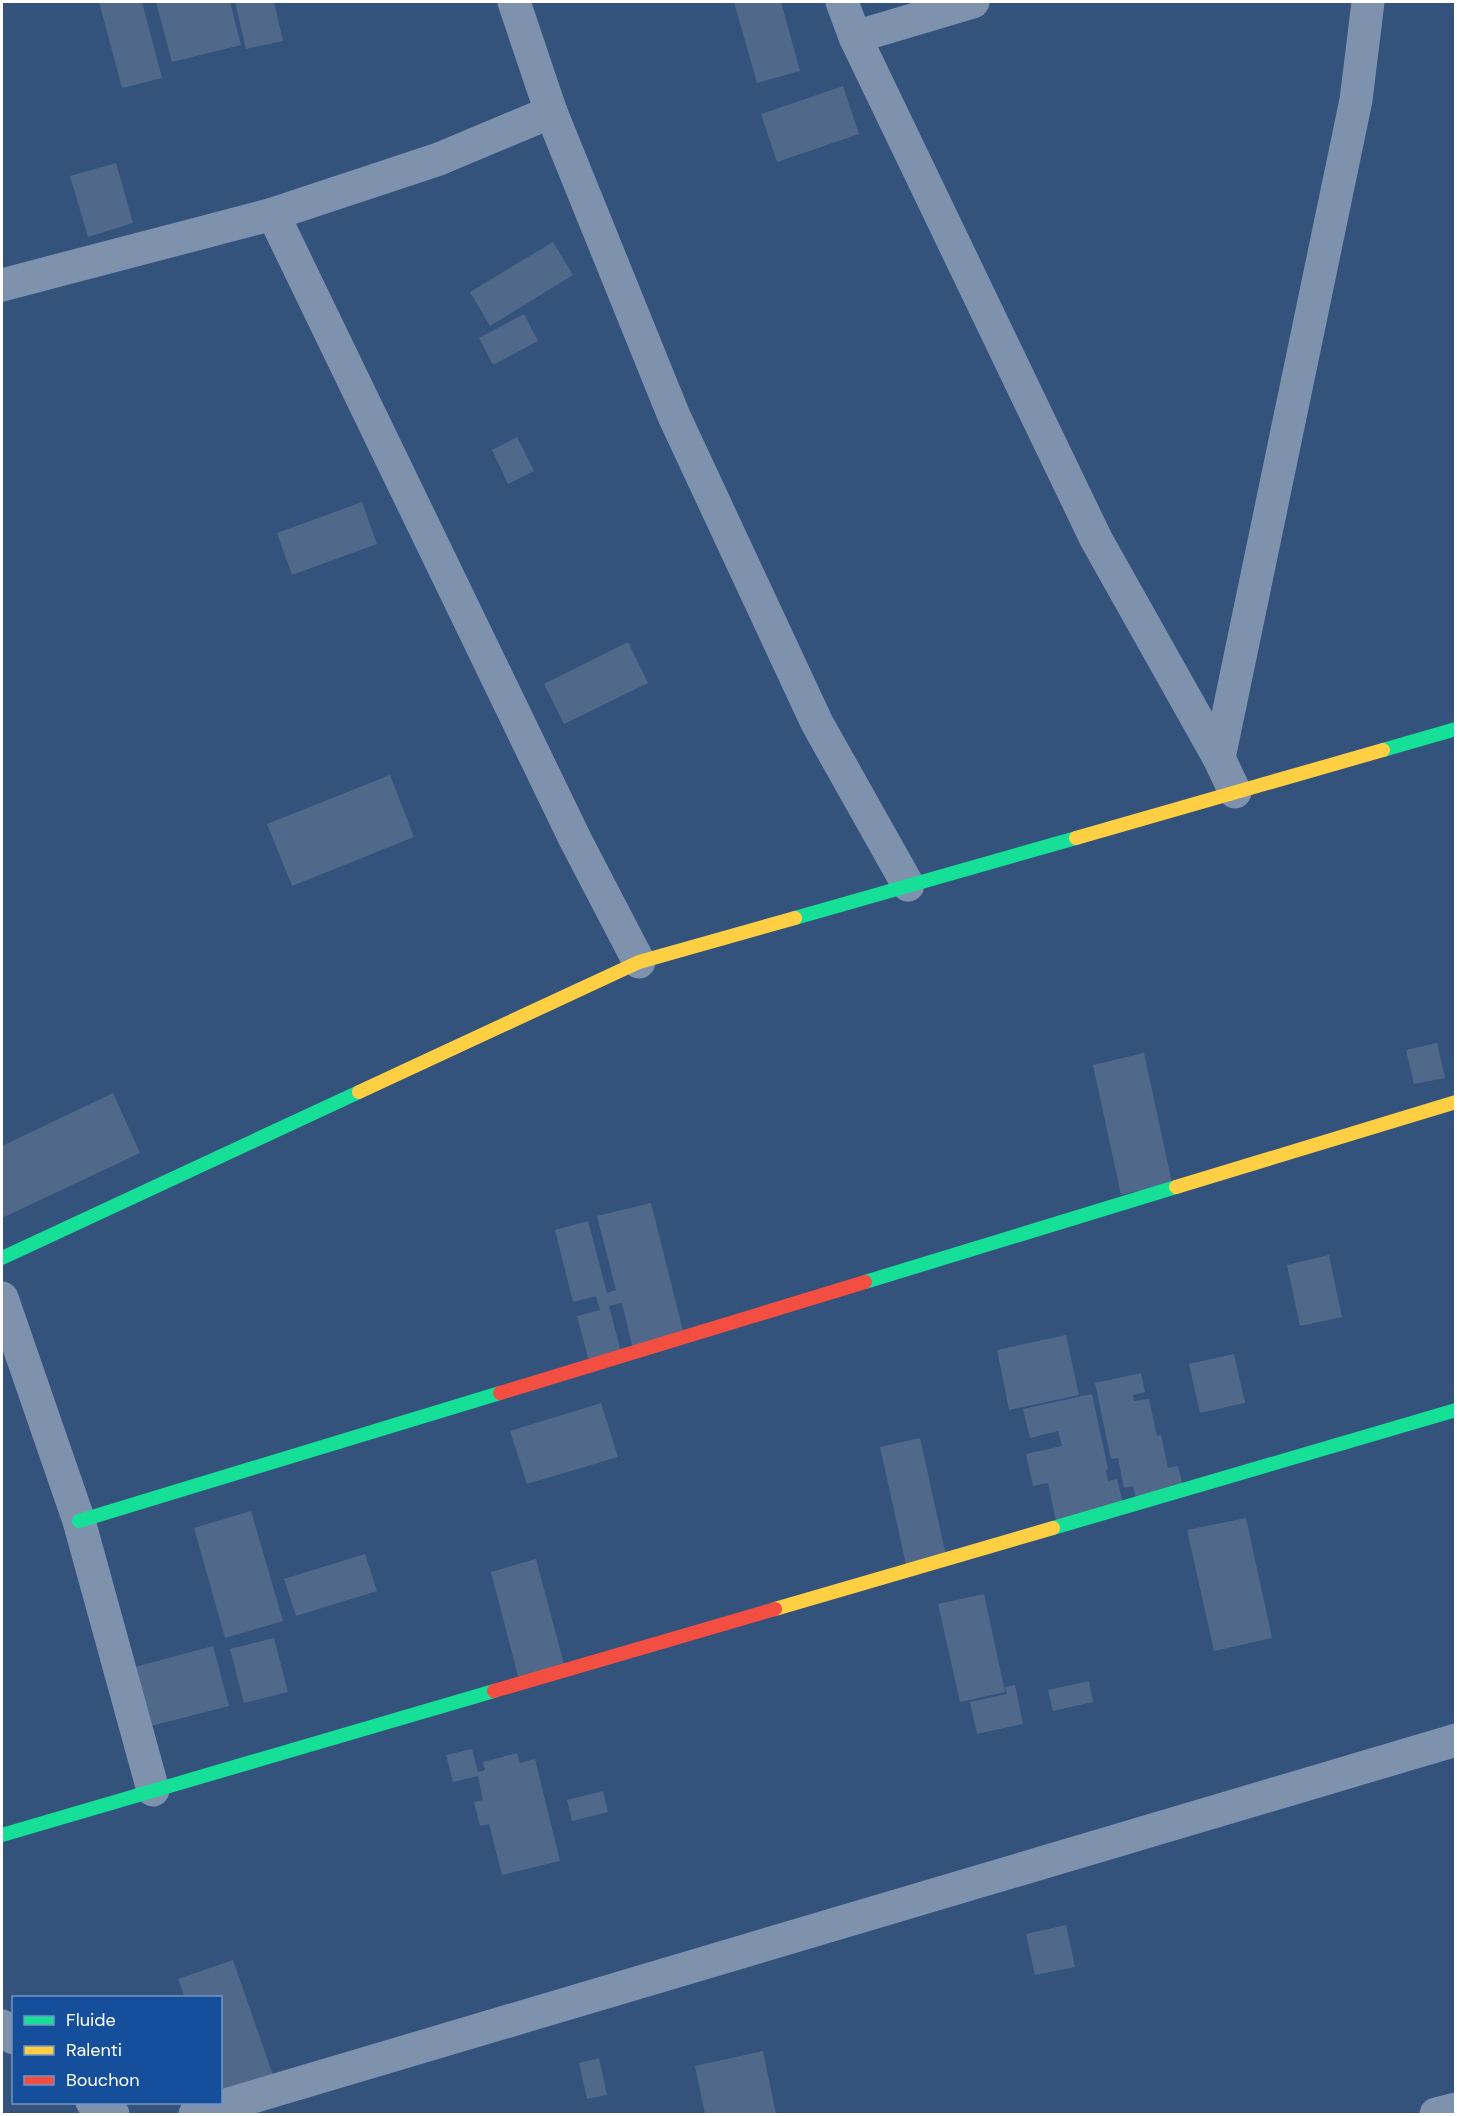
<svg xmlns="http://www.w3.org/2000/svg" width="1457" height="2116" font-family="'DM Sans',sans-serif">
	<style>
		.building { fill: #50698a }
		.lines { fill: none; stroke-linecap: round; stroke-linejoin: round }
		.street { stroke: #7e92ad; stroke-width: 33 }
		.fast { stroke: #16e098; stroke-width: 14 }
		.slow { stroke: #ffcf43; stroke-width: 14 }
		.jam { stroke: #f24e42; stroke-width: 14 }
	</style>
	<rect width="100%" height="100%" fill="#33527c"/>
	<g class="building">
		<path d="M99,2H142L162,78L122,88Z"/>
		<path d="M156,2H230L241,45L172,62Z"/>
		<path d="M235,2H274L283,41L246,49Z"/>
		<path d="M734,2H781L800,71L757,83Z"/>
		<path d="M843,86L859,134L777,162L761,114Z"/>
		<path d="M116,163L133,223L88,237L70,176Z"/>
		<path d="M553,242L573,275L490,326L470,292Z"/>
		<path d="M524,314L538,341L493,365L479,338Z"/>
		<path d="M517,437L534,471L508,484L492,450Z"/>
		<path d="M362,502L377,544L292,575L277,533Z"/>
		<path d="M628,642L648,683L564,724L544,684Z"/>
		<path d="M390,775L414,837L292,886L267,824Z"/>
		<path d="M1437,1043L1445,1078L1414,1084L1406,1050Z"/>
		<path d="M1144,1053L1172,1183L1121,1195L1093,1065Z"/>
		<path d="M113,1093L140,1153L2,1218V1146Z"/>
		<path d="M651,1203L684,1335L633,1349L622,1303L609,1306L621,1352L589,1361L577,1316L600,1310L596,1296L573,1302L555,1230L588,1221L607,1293L616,1290L597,1216Z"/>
		<path d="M1329,1255L1342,1317L1300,1326L1287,1265Z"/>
		<path d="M1066,1335L1079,1395L1009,1410L997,1350Z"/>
		<path d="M1234,1354L1245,1403L1200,1413L1189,1364Z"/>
		<path d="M1141,1373L1145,1392L1133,1395L1134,1401L1149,1399L1157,1436L1161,1435L1168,1468L1178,1466L1185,1495L1137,1505L1133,1486L1124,1488L1118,1458L1111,1459L1095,1383Z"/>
		<path d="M1092,1394L1108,1469L1106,1470L1108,1481L1117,1479L1124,1507L1056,1521L1048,1483L1033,1486L1026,1454L1062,1446L1058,1431L1030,1438L1023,1409Z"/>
		<path d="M601,1403L618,1457L527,1484L510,1431Z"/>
		<path d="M920,1438L947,1560L907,1569L880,1447Z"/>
		<path d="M251,1511L283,1621L225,1638L194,1528Z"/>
		<path d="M1246,1518L1272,1638L1214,1651L1187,1530Z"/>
		<path d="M365,1554L377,1591L296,1616L284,1579Z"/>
		<path d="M536,1559L565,1668L519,1680L491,1572Z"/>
		<path d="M984,1594L1005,1692L960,1702L938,1604Z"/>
		<path d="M274,1638L288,1692L244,1703L230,1649Z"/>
		<path d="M213,1646L229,1706L151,1726L135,1667Z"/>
		<path d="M1089,1681L1093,1702L1053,1711L1048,1690Z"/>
		<path d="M1015,1685L1023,1724L977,1734L970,1702L1007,1694L1005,1687Z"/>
		<path d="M472,1749L478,1772L485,1770L483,1762L517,1753L520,1763L535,1759L560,1861L502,1875L489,1824L480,1826L474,1802L483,1800L478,1776L453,1782L446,1755Z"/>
		<path d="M603,1791L608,1812L572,1821L567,1800Z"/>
		<path d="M1066,1925L1075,1967L1035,1975L1026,1934Z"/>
		<path d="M233,1960L273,2075L220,2093V1998H185L178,1979Z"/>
		<path d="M763,2051L776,2114H705L695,2066Z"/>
		<path d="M599,2058L607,2095L587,2099L579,2063Z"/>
	</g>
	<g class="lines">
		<g class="street">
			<path d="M514,2L551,112L674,416L817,723L908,885"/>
			<path d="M842,2L855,37L1096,539L1219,758L1235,792"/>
			<path d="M855,37L973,2"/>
			<path d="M273,214L576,841L639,962"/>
			<path d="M2,285L273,214L439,159L551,112"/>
			<path d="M1219,758L1356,100L1368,2"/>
			<path d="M2,1298L79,1521L153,1790"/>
			<path d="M2,2026L14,2038"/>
			<path d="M92,2102L113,2114"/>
			<path d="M195,2114L1456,1740"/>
			<path d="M1436,2114L1456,2109"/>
		</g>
		<g class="fast">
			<path d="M1383,750L1456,729"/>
			<path d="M795,918L1076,838"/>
			<path d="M2,1258L359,1092"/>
			<path d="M865,1282L1176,1187"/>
			<path d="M79,1521L500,1393"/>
			<path d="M1053,1528L1456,1410"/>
			<path d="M2,1835L494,1691"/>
		</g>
		<g class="slow">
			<path d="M1076,838L1383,750"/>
			<path d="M359,1092L639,962L795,918"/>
			<path d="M1176,1187L1456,1102"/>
			<path d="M775,1609L1053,1528"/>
		</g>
		<g class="jam">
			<path d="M500,1393L865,1282"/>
			<path d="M494,1691L775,1609"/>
		</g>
	</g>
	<rect width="1457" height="2116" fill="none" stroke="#ffffff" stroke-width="6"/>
	<rect x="12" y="1996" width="210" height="108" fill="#154e9a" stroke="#7395c2" stroke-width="1.5"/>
	<rect x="24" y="2016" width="30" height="9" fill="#16e098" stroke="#7395c2" stroke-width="1.5"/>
	<text x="66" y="2026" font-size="18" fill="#ffffff">Fluide</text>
	<rect x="24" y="2046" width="30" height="9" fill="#ffcf43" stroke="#7395c2" stroke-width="1.5"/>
	<text x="66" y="2056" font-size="18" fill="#ffffff">Ralenti</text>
	<rect x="24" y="2076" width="30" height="9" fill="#f24e42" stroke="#7395c2" stroke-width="1.5"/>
	<text x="66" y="2086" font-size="18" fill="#ffffff">Bouchon</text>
</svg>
